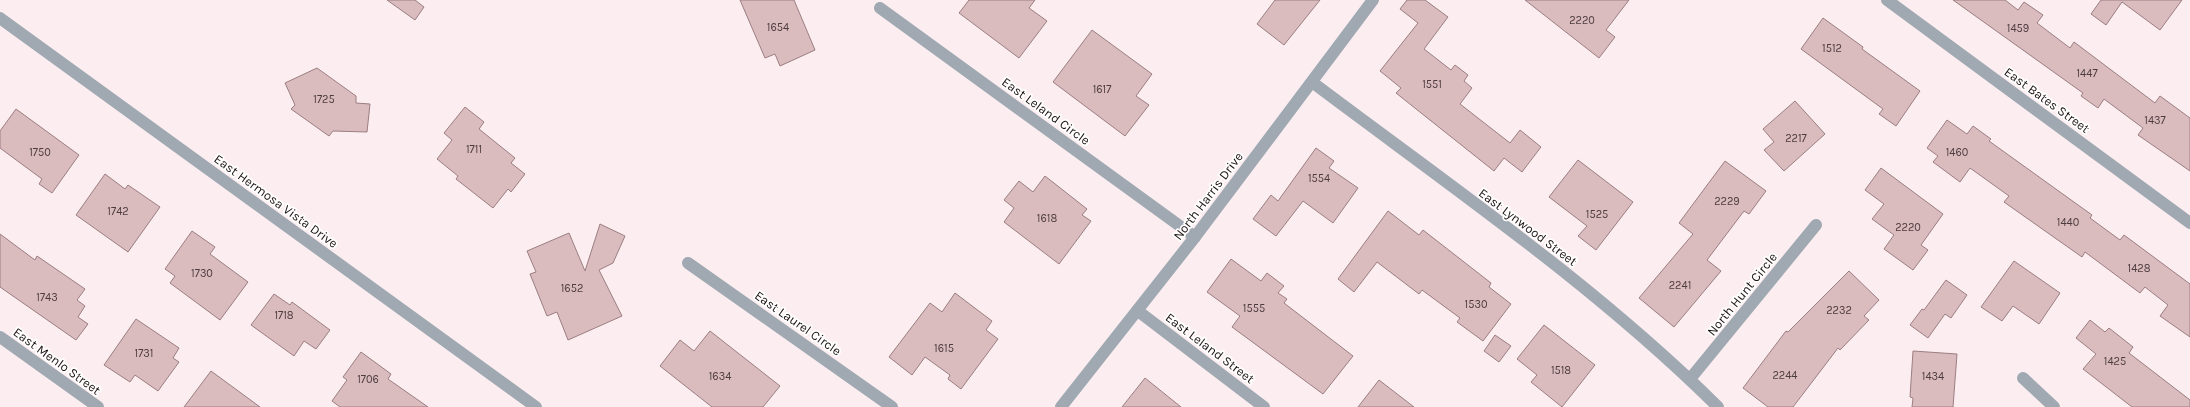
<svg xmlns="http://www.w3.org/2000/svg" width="2190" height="407" font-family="Karla,sans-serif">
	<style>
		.building { fill: #dabbbe; stroke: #9b7e81 }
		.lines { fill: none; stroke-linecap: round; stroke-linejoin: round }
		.minor { stroke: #a0a9b2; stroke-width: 12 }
		.tertiary { stroke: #a0a9b2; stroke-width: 12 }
		.labels { text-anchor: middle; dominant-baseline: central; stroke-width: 3.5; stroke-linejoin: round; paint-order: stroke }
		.number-label { font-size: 11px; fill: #4c3c3e }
		.street-label { font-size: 13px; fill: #1d1213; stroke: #fff }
	</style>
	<rect width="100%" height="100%" fill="#fceef0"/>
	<g class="building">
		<path d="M387,0H415L424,7L415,20Z"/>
		<path d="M740,0H794L815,50L780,66L775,54L765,58Z"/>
		<path d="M969,0H1035L1029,8L1047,21L1019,58L959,13Z"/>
		<path d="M1275,0H1320L1284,45L1257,24Z"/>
		<path d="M1407,0H1425L1448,17L1424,49L1451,70L1455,65L1468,75L1464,81L1472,88L1460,104L1510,143L1520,130L1541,147L1522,172L1504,158L1494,171L1396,93L1401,88L1380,71L1418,23L1400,9Z"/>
		<path d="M1525,0H1629L1606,30L1615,37L1599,58Z"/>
		<path d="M1953,0H2005L2018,10L2024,2L2043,15L2037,23L2070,48L2074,42L2155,103L2160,96L2190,118V171L2138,135L2143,128L2104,99L2098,108L2081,96L2083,93Z"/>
		<path d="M2101,0H2182L2160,30L2122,2L2106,25L2091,14Z"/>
		<path d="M1823,18L1863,47L1862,49L1920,91L1896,126L1879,114L1883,109L1801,49Z"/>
		<path d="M1092,30L1152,74L1136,96L1149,105L1125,136L1053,82Z"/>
		<path d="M317,68L356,96V103L370,104L367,132L333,131L329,136L291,109L295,105L285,83Z"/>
		<path d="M1795,101L1825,134L1784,171L1764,150L1774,142L1763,129Z"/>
		<path d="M465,107L484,122L479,129L515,158L511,163L525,174L511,192L508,189L493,208L456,179L458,176L437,159L452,140L444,133Z"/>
		<path d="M16,109L79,155L52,193L39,184L42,179L0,148V131Z"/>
		<path d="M1947,120L1967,134L1973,126L1991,139L1989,141L2092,215L2090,218L2120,240L2124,235L2190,284V337L2160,316L2168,305L2145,287L2140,293L2085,252L2082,257L2004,202L2009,196L1970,168L1960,182L1933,162L1938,156L1927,148Z"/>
		<path d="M1316,148L1334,161L1329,168L1358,188L1333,223L1303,201L1276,236L1253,219L1271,195L1278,201Z"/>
		<path d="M1578,160L1633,202L1596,250L1578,236L1587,226L1549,197Z"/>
		<path d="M1725,161L1766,191L1749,214L1744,211L1707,260L1721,271L1674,327L1639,298L1693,234L1679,223Z"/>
		<path d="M1881,168L1943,214L1921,245L1928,250L1913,270L1884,249L1894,235L1872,219L1884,204L1865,190Z"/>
		<path d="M105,174L125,189L128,185L160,207L128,252L76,215Z"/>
		<path d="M1045,176L1087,209L1082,215L1091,221L1059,264L1004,222L1014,208L1004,200L1019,181L1033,192Z"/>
		<path d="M1388,211L1419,235L1423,230L1491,283L1489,287L1511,304L1483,341L1457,322L1460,318L1422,290L1419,294L1377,262L1354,292L1338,279Z"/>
		<path d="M600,224L625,236L613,263L599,270L622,316L568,340L557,312L547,316L530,274L536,272L527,251L569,233L585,271Z"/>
		<path d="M192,231L215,247L210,254L248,282L220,320L170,283L175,276L165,269Z"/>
		<path d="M0,234L35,260L37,256L85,289L77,300L85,306L78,317L88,324L76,340L0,287Z"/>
		<path d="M1231,259L1261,281L1267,273L1284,286L1278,293L1287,299L1284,303L1353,356L1323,394L1232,327L1240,316L1207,292Z"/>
		<path d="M2014,261L2060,293L2039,324L2013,306L2002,321L1981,307Z"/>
		<path d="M1849,271L1879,300L1864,316L1869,320L1840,350L1838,348L1793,407H1768L1743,388L1786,331L1788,332Z"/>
		<path d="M1946,280L1967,295L1951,318L1945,314L1928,338L1910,325L1922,309L1924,310Z"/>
		<path d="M955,293L992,321L986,330L998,339L961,389L948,379L950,375L925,357L912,375L889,357L930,303L942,312Z"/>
		<path d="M274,294L290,305L292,302L330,330L316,349L304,341L294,356L251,325Z"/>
		<path d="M136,319L179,348L173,358L179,362L158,391L135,375L130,382L104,365Z"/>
		<path d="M2090,320L2105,332L2109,328L2133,347L2129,353L2190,400V407H2132L2083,369L2096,354L2076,338Z"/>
		<path d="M1544,325L1595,365L1562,407L1531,382L1537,375L1517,359Z"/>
		<path d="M710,331L780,386L763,407H712L660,366L680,340L694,351Z"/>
		<path d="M1495,335L1511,346L1499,362L1484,351Z"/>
		<path d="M1913,351L1957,354L1953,407H1912L1913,398L1910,397Z"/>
		<path d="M361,352L391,374L388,379L428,407H340L332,401L347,380L343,377Z"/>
		<path d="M211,371L260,407H184Z"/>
		<path d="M1145,378L1181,407H1122Z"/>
		<path d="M1379,380L1414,407H1358Z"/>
	</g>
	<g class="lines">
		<g class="minor">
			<path d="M1887,0L2190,223"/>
			<path d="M880,8L1195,237"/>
			<path d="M0,18L536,407"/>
			<path d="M1312,82C1450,186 1595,285 1718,407"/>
			<path d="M688,263L892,407"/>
			<path d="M1138,311L1264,407"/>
			<path d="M0,337L98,407"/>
			<path d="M2023,378L2054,407"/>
			<path d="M1690,379L1816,225"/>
		</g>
		<path class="tertiary" d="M1061,407L1195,237L1373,0"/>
	</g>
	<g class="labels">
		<g class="number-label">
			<text x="1582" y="20">2220</text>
			<text x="778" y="27">1654</text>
			<text x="2018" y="28">1459</text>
			<text x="1832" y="48">1512</text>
			<text x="2087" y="73">1447</text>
			<text x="1432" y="84">1551</text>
			<text x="1102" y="89">1617</text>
			<text x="324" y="99">1725</text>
			<text x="2155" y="120">1437</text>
			<text x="1796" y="138">2217</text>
			<text x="474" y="149">1711</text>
			<text x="40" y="152">1750</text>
			<text x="1957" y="152">1460</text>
			<text x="1319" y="178">1554</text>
			<text x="1727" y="201">2229</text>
			<text x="118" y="211">1742</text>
			<text x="1597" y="214">1525</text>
			<text x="1047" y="218">1618</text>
			<text x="2068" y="222">1440</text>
			<text x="1908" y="227">2220</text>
			<text x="2139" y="268">1428</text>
			<text x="202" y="273">1730</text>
			<text x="1680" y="285">2241</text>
			<text x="572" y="288">1652</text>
			<text x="47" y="297">1743</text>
			<text x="1476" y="304">1530</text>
			<text x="1254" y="308">1555</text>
			<text x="1839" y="310">2232</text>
			<text x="284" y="315">1718</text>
			<text x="944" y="348">1615</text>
			<text x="144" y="353">1731</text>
			<text x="2115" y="361">1425</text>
			<text x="1561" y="370">1518</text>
			<text x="1785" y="375">2244</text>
			<text x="720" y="376">1634</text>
			<text x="1933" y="376">1434</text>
			<text x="368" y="379">1706</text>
		</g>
		<g class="street-label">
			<text transform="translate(2047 100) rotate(36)">East Bates Street</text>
			<text transform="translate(1046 111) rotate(36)">East Leland Circle</text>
			<text transform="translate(1208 196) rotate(-53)">North Harris Drive</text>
			<text transform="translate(276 201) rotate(36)">East Hermosa Vista Drive</text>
			<text transform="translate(1528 227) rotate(37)">East Lynwood Street</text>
			<text transform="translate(1742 294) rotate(-51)">North Hunt Circle</text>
			<text transform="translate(798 323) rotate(35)">East Laurel Circle</text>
			<text transform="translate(1210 348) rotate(37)">East Leland Street</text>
			<text transform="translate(57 361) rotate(36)">East Menlo Street</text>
		</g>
	</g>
</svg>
